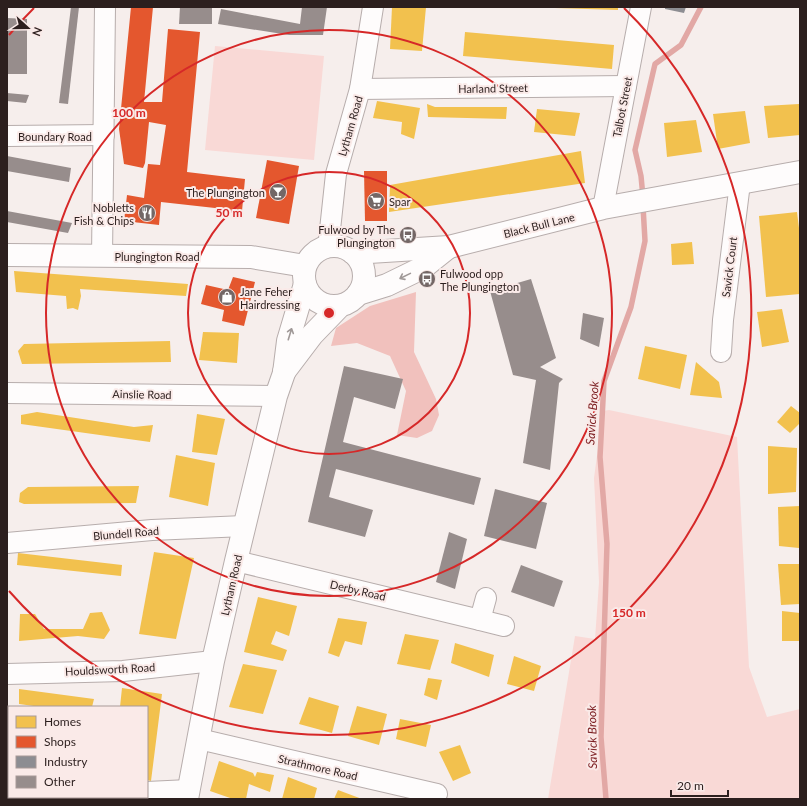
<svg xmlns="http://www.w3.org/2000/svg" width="807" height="806" font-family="Lato,sans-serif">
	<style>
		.green { fill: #f9d9d6 }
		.forest { fill: #f1c1bd }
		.homes { fill: #f2c14e }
		.shops { fill: #e4572e }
		.industry { fill: #8d8d92 }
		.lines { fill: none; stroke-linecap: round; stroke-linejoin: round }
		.stream { stroke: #e2a8a5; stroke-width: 5.5 }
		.building { fill: #978d8c }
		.street-casing { stroke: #b7adac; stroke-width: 22 }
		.secondary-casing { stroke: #b7adac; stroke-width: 24 }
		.street { stroke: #fefcfc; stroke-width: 20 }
		.secondary { stroke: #fefcfc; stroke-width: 22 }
		.oneway { stroke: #a09998 }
		.ring { fill: none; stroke: #d62828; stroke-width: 2 }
		.labels { text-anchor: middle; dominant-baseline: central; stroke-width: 4; stroke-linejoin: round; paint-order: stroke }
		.street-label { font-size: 11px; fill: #2c1f1e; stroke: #faeae8 }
		.poi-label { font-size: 11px; fill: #2c1f1e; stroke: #faeae8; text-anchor: end }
		.water-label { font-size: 12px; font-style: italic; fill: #7d2023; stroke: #faeae8 }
		.centre { fill: #d62828; stroke: #faeae8; stroke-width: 2 }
		.ring-label { font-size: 12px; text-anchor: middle; font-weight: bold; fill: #d62828; stroke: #faeae8; stroke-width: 4; stroke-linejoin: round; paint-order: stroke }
	</style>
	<rect width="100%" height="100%" fill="#f6eeec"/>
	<g class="green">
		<path d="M215,46L324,56L314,160L205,150Z"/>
		<path d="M609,410L737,437L749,667L767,717L800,709V799H548L575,636L595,639L599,582L594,478L603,411Z"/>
	</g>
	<path class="forest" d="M416,292L414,352L436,399L439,415L432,431L417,438L397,435L406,391L390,356L357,343L331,346L336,328L370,306Z"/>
	<g class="homes">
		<path d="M392,7H426L422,51L390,49Z"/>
		<path d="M555,7H618V10L555,8Z"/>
		<path d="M465,32L614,45L612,69L463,56Z"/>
		<path d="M377,101L420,108L414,139L401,134L402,122L373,118Z"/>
		<path d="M427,104L435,107H507L506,119L428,117Z"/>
		<path d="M799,104L800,135L768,138L764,106Z"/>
		<path d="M537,109L580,113L575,136L534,132Z"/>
		<path d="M745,111L750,143L718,149L713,114Z"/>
		<path d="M696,120L702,152L667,157L664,123Z"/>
		<path d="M581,151L585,183L389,212L390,185Z"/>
		<path d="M797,212L800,236V294L766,297L759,216Z"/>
		<path d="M692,242L694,264L672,265L671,244Z"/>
		<path d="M14,271L188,284L186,296L80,289L81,296L78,310L73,308L67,309L66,296L16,292Z"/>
		<path d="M782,309L789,342L762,347L757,312Z"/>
		<path d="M203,332L239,333L237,363L199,360Z"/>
		<path d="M170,341L171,362L22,364L18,351L24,344Z"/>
		<path d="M645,346L687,355L680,389L638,379Z"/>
		<path d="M696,362L719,382L722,398L690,395Z"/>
		<path d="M791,406L800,413V423L790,433L777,422Z"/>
		<path d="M37,412L134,427L153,425L150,442L21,424V415Z"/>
		<path d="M197,414L225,419L217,455L192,452Z"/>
		<path d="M768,446L797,448L796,492L768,494Z"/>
		<path d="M176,455L215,463L208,506L169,497Z"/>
		<path d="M139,486L136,503L24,504L19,502L20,493L28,487Z"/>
		<path d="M800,506L799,548L779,546L778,507Z"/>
		<path d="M154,552L194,558L176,639L139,634Z"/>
		<path d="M18,553L122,565L121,576L17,565Z"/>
		<path d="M778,564H800V604L781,605Z"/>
		<path d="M258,597L297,606L289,636L276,631L271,644L287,650L283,661L244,652Z"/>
		<path d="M782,611L800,613V641H782Z"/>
		<path d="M102,612L110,630L104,639L78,636L19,641L20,614H35L44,629H83L90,613Z"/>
		<path d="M338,618L367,622L362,645L345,641L339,657L328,653Z"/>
		<path d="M405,634L439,640L430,670L397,664Z"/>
		<path d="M455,643L494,655L489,677L451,663Z"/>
		<path d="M514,656L541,666L534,691L507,684Z"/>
		<path d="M243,664L277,670L263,714L229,707Z"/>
		<path d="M428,678L442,680L437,700L424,695Z"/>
		<path d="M122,688L162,694L151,781L147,780V707H120Z"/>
		<path d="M19,689L94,699L92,707H41L19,704Z"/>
		<path d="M309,697L339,706L332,733L299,724Z"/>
		<path d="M357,706L387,714L379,745L348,736Z"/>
		<path d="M400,719L431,725L426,747L396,739Z"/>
		<path d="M460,745L471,773L453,781L439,752Z"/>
		<path d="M219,761L253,773L255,777L257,772L274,775L270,792L249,784L246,799H233L210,791Z"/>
		<path d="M288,777L317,788L314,799H282Z"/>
		<path d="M338,790L362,799H334Z"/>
	</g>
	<g class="shops">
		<path d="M131,7H153L144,102H162L168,29L200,32L187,172L245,179L242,211L161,202L159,225L124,221L127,195L144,198L148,164L160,165L166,125L149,122L145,163L143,168L124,164L119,129Z"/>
		<path d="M267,160L299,166L289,224L256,218Z"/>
		<path d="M364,171H387V221H365Z"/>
		<path d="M233,277L255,282L244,326L222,321L224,310L201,304L206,285L228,290Z"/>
	</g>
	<path class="industry" d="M665,7H686L684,13L665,9Z"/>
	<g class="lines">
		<g class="stream">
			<path d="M643,197L641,176L635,150L655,64L681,45L701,7"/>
			<path d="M606,799L601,737L607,544L600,457L604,381L631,307L645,241L643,206"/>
		</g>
	</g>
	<g class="building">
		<path d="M71,7H79L68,104L59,103Z"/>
		<path d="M180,7H212V24H179Z"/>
		<path d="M302,7H327L323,35H289L218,24L221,9L300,24Z"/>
		<path d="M7,18L27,19V74H7Z"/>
		<path d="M7,93L29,95L26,103L7,101Z"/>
		<path d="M7,156L71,168L69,182L7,171Z"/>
		<path d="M7,211L72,223L68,233L7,222Z"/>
		<path d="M531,279L556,358L540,367L563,379L559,383L550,470L523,463L536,380L513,375L490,291Z"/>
		<path d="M583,313L604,318L599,347L580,339Z"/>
		<path d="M344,366L403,379L395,409L354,397L343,442L481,478L474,505L336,469L329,497L373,510L365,537L308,522Z"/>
		<path d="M495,489L547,503L536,549L484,536Z"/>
		<path d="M449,532L467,539L455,589L436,582Z"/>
		<path d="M521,565L563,581L554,607L511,592Z"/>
	</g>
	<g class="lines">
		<g class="street-casing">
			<g id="street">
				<path d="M360,89L626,86"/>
				<path d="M7,136L104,135"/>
				<path d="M603,208L641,7"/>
				<path d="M332,246L329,239L336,174L360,89L373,7"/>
				<path d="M102,256L105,7"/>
				<path d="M721,352L723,320L740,183"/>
				<path d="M7,393L276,396"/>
				<path d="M7,543L152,530L244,526"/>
				<path d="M236,561L480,620"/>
				<path d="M486,598L480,620L504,626"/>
				<path d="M7,674L123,671L213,661"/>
				<path d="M199,739L437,794"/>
				<path d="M147,792L189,790"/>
				<path d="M7,799L46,797"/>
			</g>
		</g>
		<g class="secondary-casing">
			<g id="secondary">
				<circle cx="334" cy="276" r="30"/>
				<path d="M353,253L449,247L603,208L800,172"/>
				<path d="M7,255L251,257L305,266"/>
				<path d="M358,294L387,285L424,267L449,247"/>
				<path d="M284,372L312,335L340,306"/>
				<path d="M187,799L213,661L236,561L276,396L284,373L288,341L305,284"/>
			</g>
		</g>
		<use href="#street" class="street"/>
		<use href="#secondary" class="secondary"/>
	</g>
	<defs><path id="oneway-shaft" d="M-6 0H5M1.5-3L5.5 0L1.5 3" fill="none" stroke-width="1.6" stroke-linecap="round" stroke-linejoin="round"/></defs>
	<g class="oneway">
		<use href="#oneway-shaft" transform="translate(405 276) rotate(154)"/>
		<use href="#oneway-shaft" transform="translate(290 334) rotate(-73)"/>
	</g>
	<g class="ring">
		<circle cx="329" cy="313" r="141"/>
		<circle cx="329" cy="313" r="283"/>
		<path d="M9 35A424 424 0 0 1 34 8M624 8A424 424 0 1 1 9 591"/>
	</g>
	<defs>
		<g id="bar-disc" transform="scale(0.9)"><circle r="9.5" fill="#736766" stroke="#faeae8"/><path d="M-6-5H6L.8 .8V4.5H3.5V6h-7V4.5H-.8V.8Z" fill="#fff"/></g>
		<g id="supermarket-disc" transform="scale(0.9)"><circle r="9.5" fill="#736766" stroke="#faeae8"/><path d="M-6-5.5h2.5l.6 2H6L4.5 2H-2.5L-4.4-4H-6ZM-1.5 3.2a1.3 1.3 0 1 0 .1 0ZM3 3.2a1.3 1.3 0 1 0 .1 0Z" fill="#fff"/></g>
		<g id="restaurant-disc" transform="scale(0.9)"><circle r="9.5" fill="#736766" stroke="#faeae8"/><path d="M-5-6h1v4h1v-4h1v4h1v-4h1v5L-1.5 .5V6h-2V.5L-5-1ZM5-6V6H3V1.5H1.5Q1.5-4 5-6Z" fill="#fff"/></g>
		<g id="bus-disc" transform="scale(0.9)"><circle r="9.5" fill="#736766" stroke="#faeae8"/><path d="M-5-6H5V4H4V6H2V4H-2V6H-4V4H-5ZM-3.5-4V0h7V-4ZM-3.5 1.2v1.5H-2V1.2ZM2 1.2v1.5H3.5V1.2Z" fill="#fff"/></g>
		<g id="shop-disc" transform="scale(0.9)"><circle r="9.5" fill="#736766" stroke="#faeae8"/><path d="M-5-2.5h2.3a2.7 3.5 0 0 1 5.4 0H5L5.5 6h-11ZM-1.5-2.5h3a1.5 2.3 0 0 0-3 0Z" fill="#fff"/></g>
	</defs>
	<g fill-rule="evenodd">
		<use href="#bar-disc" x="278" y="192"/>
		<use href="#supermarket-disc" x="376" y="201"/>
		<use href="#restaurant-disc" x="147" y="213"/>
		<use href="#bus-disc" x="408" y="235"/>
		<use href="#bus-disc" x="427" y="279"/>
		<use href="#shop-disc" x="227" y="297"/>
	</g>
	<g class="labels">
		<g class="street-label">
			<text transform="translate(493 88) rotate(-1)">Harland Street</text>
			<text transform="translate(622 107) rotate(-79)">Talbot Street</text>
			<text transform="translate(350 126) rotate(-74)">Lytham Road</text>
			<text x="55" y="136">Boundary Road</text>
			<text transform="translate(539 225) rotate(-14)">Black Bull Lane</text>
			<text x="157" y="256">Plungington Road</text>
			<text transform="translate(729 267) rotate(-83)">Savick Court</text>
			<text transform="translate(142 394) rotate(1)">Ainslie Road</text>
			<text transform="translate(126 533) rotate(-5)">Blundell Road</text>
			<text transform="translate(231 585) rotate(-77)">Lytham Road</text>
			<text transform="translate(358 590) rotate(13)">Derby Road</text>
			<text transform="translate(110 669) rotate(-3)">Houldsworth Road</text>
			<text transform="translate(318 767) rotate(13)">Strathmore Road</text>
		</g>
		<g class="poi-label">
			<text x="265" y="192">The Plungington</text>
			<text x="389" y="201" text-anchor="start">Spar</text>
			<text x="134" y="207">Nobletts<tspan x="134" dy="13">Fish &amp; Chips</tspan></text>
			<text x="395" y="229">Fulwood by The<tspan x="395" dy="13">Plungington</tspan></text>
			<text x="440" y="273" text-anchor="start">Fulwood opp<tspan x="440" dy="13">The Plungington</tspan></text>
			<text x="240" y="291" text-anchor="start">Jane Feher<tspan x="240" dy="13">Hairdressing</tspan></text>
		</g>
		<g class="water-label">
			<text transform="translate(592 413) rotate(-86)">Savick Brook</text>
			<text transform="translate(592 737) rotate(-91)">Savick Brook</text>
		</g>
	</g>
	<circle cx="329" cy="313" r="6" class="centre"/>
	<g class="ring-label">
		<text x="129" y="117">100 m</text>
		<text x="229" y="217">50 m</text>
		<text x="629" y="617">150 m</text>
	</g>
	<rect width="807" height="806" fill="none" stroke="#2c1f1e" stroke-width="16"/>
	<rect x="8" y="706" width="140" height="92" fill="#faeae8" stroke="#a89997"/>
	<rect x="16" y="716" width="20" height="12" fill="#f2c14e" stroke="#a89997"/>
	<text x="44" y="726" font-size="12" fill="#2c1f1e">Homes</text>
	<rect x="16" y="736" width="20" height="12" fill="#e4572e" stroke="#a89997"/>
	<text x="44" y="746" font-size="12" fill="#2c1f1e">Shops</text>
	<rect x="16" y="756" width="20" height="12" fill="#8d8d92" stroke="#a89997"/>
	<text x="44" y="766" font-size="12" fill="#2c1f1e">Industry</text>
	<rect x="16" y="776" width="20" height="12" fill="#978d8c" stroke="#a89997"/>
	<text x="44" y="786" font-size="12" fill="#2c1f1e">Other</text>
	<g transform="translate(28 28) rotate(111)" stroke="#faeae8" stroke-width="3" paint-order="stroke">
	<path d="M0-3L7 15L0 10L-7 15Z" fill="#2c1f1e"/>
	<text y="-6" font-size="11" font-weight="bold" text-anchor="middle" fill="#2c1f1e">N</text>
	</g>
	<path d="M671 790v6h57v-6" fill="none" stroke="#2c1f1e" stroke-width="2"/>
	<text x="677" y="790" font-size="12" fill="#2c1f1e" stroke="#faeae8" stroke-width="3" paint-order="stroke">20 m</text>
</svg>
